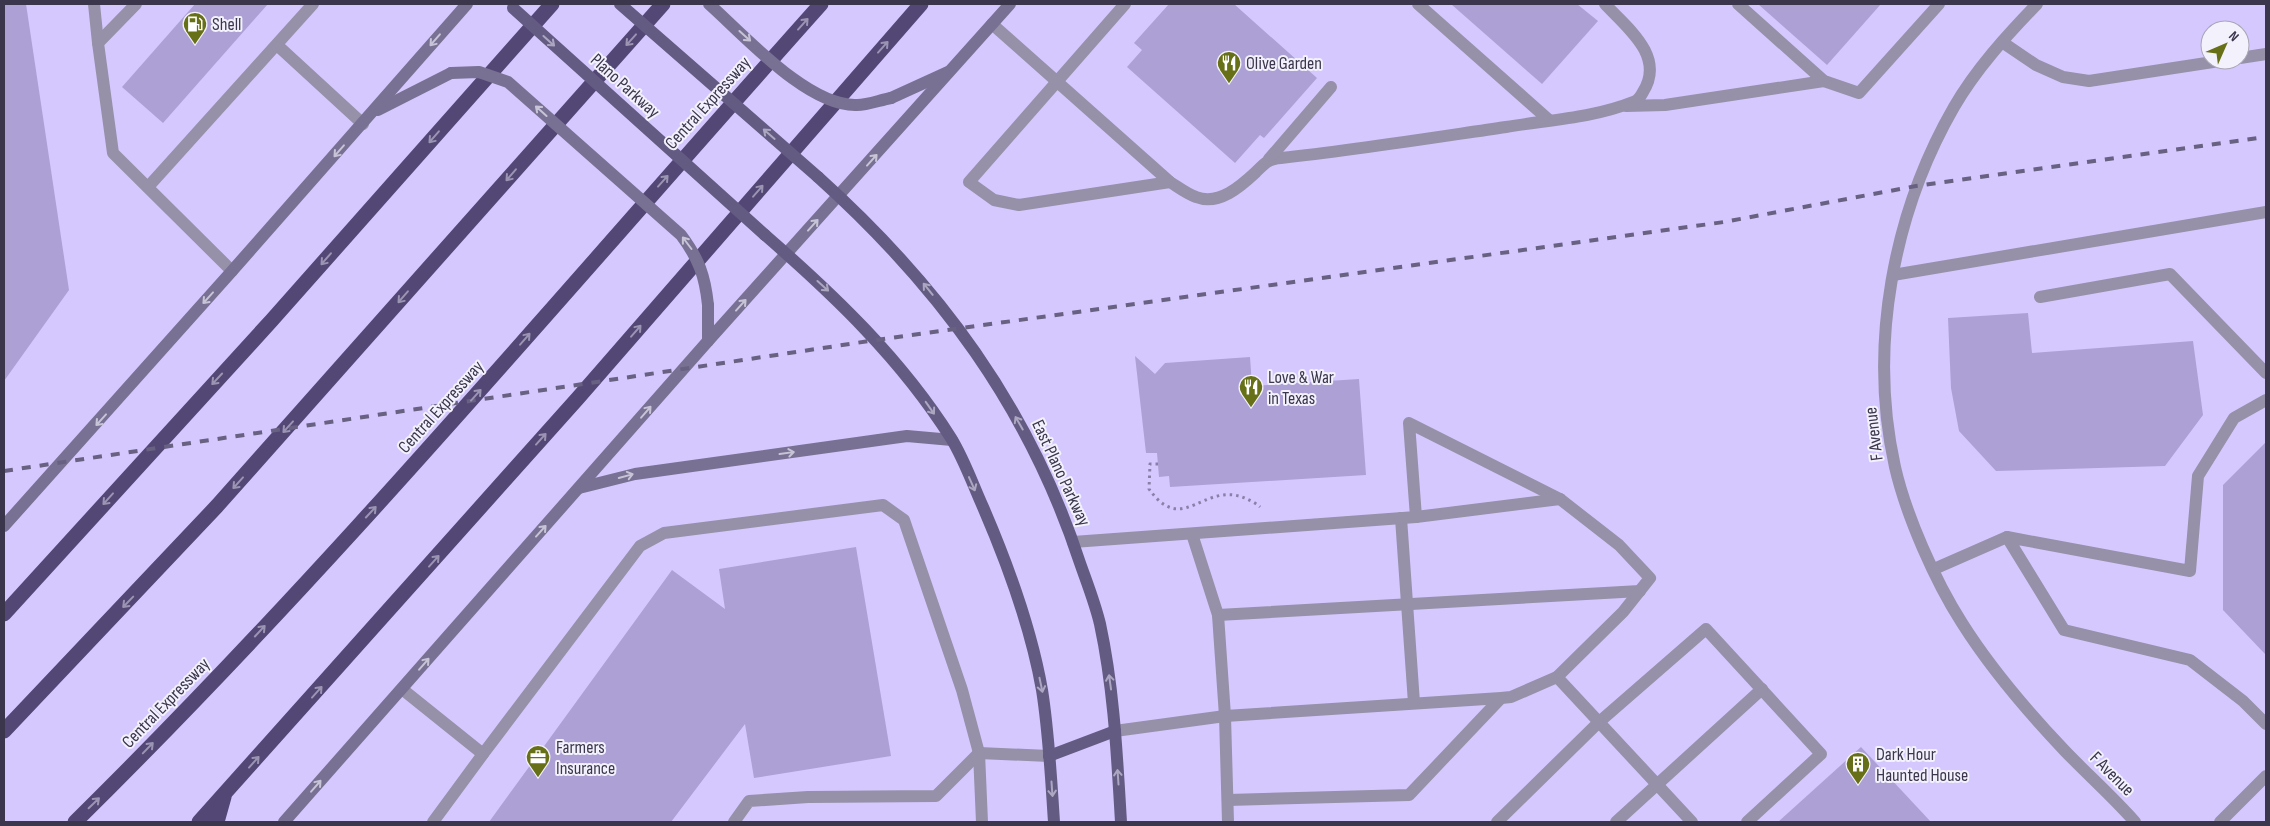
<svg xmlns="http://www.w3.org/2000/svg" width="2270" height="826" font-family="'Sofia Sans Condensed',sans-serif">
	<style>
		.building { fill: #aca0d5 }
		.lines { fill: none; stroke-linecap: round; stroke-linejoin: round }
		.path { stroke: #8a80a7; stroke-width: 3; stroke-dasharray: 2.5 4; stroke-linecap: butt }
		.service { stroke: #9691a8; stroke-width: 12 }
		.minor { stroke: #9691a8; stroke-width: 12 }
		.tertiary { stroke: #9691a8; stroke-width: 12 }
		.secondary { stroke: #797193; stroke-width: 12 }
		.primary { stroke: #645b83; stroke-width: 12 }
		.motorway { stroke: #534775; stroke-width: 15 }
		.rail { stroke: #686181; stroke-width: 4; stroke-dasharray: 9 9; stroke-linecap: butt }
		.secondary-bridge { stroke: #797193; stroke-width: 12 }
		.primary-bridge { stroke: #645b83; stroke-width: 12 }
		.oneway { stroke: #9b94b2 }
		.oneway2 { stroke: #c8c4d7 }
		.oneway3 { stroke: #aca6c0 }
		.labels { text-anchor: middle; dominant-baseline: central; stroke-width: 4; stroke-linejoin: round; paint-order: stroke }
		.poi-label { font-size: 18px; fill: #3b364c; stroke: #f3f1fc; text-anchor: start }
		.street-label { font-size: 18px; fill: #3b364c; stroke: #f3f1fc }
	</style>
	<rect width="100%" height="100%" fill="#d5c8ff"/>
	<g class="building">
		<path d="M4,4H26L69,290L4,381Z"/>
		<path d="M195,4H268L163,123L122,87Z"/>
		<path d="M1169,4H1234L1317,78L1264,138L1260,135L1235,163L1127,67L1142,50L1134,43Z"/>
		<path d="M1451,4H1577L1598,21L1542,84Z"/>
		<path d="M1758,4H1881L1827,65Z"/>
		<path d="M2028,313L2032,353L2193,341L2203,415L2165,466L1996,471L1959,431L1951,388L1948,318Z"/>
		<path d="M1135,356L1155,374L1165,363L1250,357L1252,386L1359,379L1366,475L1170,487L1169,476L1159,477L1157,453H1146Z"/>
		<path d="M2266,442V655L2223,610V485Z"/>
		<path d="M856,547L891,756L754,778L745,724L671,822H489L672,570L725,609L719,569Z"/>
		<path d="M1861,747L1931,822H1778Z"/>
	</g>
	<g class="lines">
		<path class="path" d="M1158,464H1150L1149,489C1154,496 1161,504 1169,507C1192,517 1213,483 1247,499C1251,501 1256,503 1260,507"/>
		<g class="service">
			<path d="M94,4L98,43"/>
			<path d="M136,4L98,43L113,153L232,271"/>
			<path d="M1125,4L969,182L994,200L1019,205L1170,182"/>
			<path d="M1418,4L1549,120"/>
			<path d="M1738,4L1824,81L1859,93L1939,4"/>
			<path d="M992,24L1170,182C1178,187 1187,194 1196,197C1219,206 1241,186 1256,172C1265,163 1268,159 1281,158C1356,150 1431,138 1506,127C1548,120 1593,118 1633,102C1637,101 1641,96 1643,92C1666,56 1626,27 1605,4"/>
			<path d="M277,45L363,124"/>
			<path d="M1626,106L1665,105L1824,81"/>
			<path d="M1269,159L1331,87"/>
			<path d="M148,187L313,4"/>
			<path d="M1893,275L2266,212"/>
			<path d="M2040,297L2170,274L2266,373"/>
			<path d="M2266,400L2234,418L2198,476L2190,571L2007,537L2064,630L2190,660L2243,701L2266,724"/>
			<path d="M1416,517L1560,499"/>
			<path d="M1401,518L1414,703"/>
			<path d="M1192,534L1218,615L1225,716L1228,822"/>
			<path d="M1073,542L1416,517L1409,423L1560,499L1619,545L1650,578L1623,612L1557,677L1692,822"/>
			<path d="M1934,569L2007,537"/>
			<path d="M1218,615L1640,591"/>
			<path d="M402,689L483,754L433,822"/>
			<path d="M1115,731L1225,716L1501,698L1511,697L1557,677"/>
			<path d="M483,754L640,546L664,533L883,505L904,520L962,690L979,753L982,822"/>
			<path d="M1228,800L1409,795L1501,698"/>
			<path d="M734,822L749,801L808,797L936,796L979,753L1049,756"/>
			<path d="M1497,822L1598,723L1706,629L1821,754L1747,822"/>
			<path d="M1616,822L1762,689"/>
			<path d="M2220,822L2266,776"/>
		</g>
		<g class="minor">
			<path d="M2002,42L2036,65L2063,77L2089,81L2226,60"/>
			<path d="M2240,58L2266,54"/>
		</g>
		<path class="tertiary" d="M2037,4C2007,35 1976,69 1954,107C1893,213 1868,346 1895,467C1906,515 1935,581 1962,623C1991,669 2028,712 2065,751C2088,775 2113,797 2135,822"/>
		<g class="secondary">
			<path d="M891,98L948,72"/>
			<path d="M378,110L451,73"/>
			<path d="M708,305V341"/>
			<path d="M579,488L635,474L907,436L952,440"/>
			<path d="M4,526L232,271L467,4"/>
			<path d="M284,822L708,341L1010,4"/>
		</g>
		<g class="primary">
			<path d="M818,177C939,286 1029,407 1080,563C1087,583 1095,603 1100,624C1114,689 1117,756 1121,822"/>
			<path d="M765,235C835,296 901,359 951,438C964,459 973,485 983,507C1008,565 1031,627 1042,690C1049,734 1051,778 1054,822"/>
			<path d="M1049,756L1115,731"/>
		</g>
		<g class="motorway">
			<path d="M4,614L272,320L552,4"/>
			<path d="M4,731L217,506L663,4"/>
			<path d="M75,822C338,563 575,279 821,4"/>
			<path d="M199,822L578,398L921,4"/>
			<path d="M217,822L224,797"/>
		</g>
		<path class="rail" d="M4,471L876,340L1724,222L1916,186L2266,137"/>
		<g class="secondary-bridge">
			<path d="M709,4C744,35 808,107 857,105C868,105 880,100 891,98"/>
			<path d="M451,73L479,72L508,82L681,235C699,259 705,276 708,305"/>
		</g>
		<g class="primary-bridge">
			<path d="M620,4L818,177"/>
			<path d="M513,8L765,235"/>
		</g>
	</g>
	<defs><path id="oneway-shaft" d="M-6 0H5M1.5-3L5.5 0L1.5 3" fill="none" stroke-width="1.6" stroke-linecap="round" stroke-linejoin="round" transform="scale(1.25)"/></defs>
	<g class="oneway">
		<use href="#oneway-shaft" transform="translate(803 24) rotate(-48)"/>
		<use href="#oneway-shaft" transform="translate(631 40) rotate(132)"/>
		<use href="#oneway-shaft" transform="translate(883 47) rotate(-48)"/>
		<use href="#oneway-shaft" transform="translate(434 137) rotate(131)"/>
		<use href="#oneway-shaft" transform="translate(511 175) rotate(131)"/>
		<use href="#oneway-shaft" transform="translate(663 181) rotate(-48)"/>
		<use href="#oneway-shaft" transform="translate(758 191) rotate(-49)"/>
		<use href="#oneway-shaft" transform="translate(326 259) rotate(131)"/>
		<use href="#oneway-shaft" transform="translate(403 297) rotate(131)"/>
		<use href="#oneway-shaft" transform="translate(636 331) rotate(-49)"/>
		<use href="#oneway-shaft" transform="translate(525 339) rotate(-49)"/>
		<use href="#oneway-shaft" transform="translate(217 379) rotate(133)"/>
		<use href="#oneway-shaft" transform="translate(476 395) rotate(-48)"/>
		<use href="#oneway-shaft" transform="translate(288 427) rotate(132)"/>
		<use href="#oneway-shaft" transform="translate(541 439) rotate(-48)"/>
		<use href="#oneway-shaft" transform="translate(238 483) rotate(132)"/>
		<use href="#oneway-shaft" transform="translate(108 499) rotate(132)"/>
		<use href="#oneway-shaft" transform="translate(371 512) rotate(-47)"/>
		<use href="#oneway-shaft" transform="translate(434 561) rotate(-48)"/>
		<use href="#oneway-shaft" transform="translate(128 602) rotate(134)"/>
		<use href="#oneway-shaft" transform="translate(260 631) rotate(-47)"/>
		<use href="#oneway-shaft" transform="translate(317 692) rotate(-48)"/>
		<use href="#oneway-shaft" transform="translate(148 748) rotate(-46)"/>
		<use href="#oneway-shaft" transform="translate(254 762) rotate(-48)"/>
		<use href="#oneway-shaft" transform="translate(94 803) rotate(-44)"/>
	</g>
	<g class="oneway2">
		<use href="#oneway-shaft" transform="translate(745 36) rotate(42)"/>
		<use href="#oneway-shaft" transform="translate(435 40) rotate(131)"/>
		<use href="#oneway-shaft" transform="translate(541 111) rotate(-138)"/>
		<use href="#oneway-shaft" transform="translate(339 151) rotate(131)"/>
		<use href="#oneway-shaft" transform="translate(872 160) rotate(-48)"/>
		<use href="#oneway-shaft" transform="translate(813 225) rotate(-48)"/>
		<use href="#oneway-shaft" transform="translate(687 243) rotate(-127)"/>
		<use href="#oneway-shaft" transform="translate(208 298) rotate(132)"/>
		<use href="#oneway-shaft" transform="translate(741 305) rotate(-48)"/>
		<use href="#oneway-shaft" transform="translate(646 412) rotate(-49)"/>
		<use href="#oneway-shaft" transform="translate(101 420) rotate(132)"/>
		<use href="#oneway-shaft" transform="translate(787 453) rotate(-8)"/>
		<use href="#oneway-shaft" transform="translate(626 476) rotate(-15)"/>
		<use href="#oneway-shaft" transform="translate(541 531) rotate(-48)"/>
		<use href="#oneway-shaft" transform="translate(424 664) rotate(-49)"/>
		<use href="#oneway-shaft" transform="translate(316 786) rotate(-49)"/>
	</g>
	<g class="oneway3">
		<use href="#oneway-shaft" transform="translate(549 41) rotate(42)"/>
		<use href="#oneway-shaft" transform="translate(769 134) rotate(-139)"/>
		<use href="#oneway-shaft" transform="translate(823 286) rotate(42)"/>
		<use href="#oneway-shaft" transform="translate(928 289) rotate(-129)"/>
		<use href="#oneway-shaft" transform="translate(930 408) rotate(55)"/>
		<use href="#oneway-shaft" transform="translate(1019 423) rotate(-120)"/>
		<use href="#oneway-shaft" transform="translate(972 484) rotate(66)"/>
		<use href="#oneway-shaft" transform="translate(1110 682) rotate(-98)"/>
		<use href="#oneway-shaft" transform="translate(1041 685) rotate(78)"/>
		<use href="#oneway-shaft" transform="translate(1118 777) rotate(-94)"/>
		<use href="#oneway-shaft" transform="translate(1052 789) rotate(86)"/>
	</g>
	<defs>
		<g id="fuel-pin" transform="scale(1.25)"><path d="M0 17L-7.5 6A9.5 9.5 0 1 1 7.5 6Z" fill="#676f17" stroke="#f3f1fc"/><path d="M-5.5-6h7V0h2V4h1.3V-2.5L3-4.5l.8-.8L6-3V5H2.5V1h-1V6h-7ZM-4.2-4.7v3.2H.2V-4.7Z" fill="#fff"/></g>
		<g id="restaurant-pin" transform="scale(1.25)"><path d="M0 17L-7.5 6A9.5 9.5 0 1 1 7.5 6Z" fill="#676f17" stroke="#f3f1fc"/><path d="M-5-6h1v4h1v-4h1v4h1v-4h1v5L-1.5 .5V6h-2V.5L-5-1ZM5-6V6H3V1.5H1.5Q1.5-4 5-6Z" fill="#fff"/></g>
		<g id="office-pin" transform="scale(1.25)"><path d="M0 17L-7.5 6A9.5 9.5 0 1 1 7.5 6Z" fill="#676f17" stroke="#f3f1fc"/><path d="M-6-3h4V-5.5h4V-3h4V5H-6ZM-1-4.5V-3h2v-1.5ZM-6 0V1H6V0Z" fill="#fff"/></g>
		<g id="building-pin" transform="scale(1.25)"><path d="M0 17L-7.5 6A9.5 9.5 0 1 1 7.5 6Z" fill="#676f17" stroke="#f3f1fc"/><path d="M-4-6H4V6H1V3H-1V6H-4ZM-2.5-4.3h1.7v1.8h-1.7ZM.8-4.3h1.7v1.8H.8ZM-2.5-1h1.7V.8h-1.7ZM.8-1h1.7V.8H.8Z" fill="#fff"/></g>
	</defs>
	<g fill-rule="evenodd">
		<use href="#fuel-pin" x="195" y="24"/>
		<use href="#restaurant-pin" x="1229" y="63"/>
		<use href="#restaurant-pin" x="1251" y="387"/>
		<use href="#office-pin" x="538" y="757"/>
		<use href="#building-pin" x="1858" y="764"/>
	</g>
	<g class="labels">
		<g class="poi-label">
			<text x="212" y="24">Shell</text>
			<text x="1246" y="63">Olive Garden</text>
			<text x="1268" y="377">Love &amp; War<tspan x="1268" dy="21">in Texas</tspan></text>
			<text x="556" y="747">Farmers<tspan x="556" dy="21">Insurance</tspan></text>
			<text x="1876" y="754">Dark Hour<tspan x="1876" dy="21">Haunted House</tspan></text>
		</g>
		<g class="street-label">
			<text transform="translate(625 86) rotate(42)">Plano Parkway</text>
			<text transform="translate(708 103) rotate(-48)">Central Expressway</text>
			<text transform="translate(441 407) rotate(-48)">Central Expressway</text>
			<text transform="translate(1874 434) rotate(-97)">F Avenue</text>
			<text transform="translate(1061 473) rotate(65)">East Plano Parkway</text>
			<text transform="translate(166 703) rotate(-46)">Central Expressway</text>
			<text transform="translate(2112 774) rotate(45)">F Avenue</text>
		</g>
	</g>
	<rect width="2270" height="826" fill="none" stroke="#3b364c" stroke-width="10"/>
	<g transform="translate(2225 45) rotate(45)"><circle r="24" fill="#f3f1fc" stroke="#a9a6b6"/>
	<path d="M0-4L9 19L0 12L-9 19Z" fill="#676f17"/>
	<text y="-8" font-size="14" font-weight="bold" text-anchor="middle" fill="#3b364c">N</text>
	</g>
</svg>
